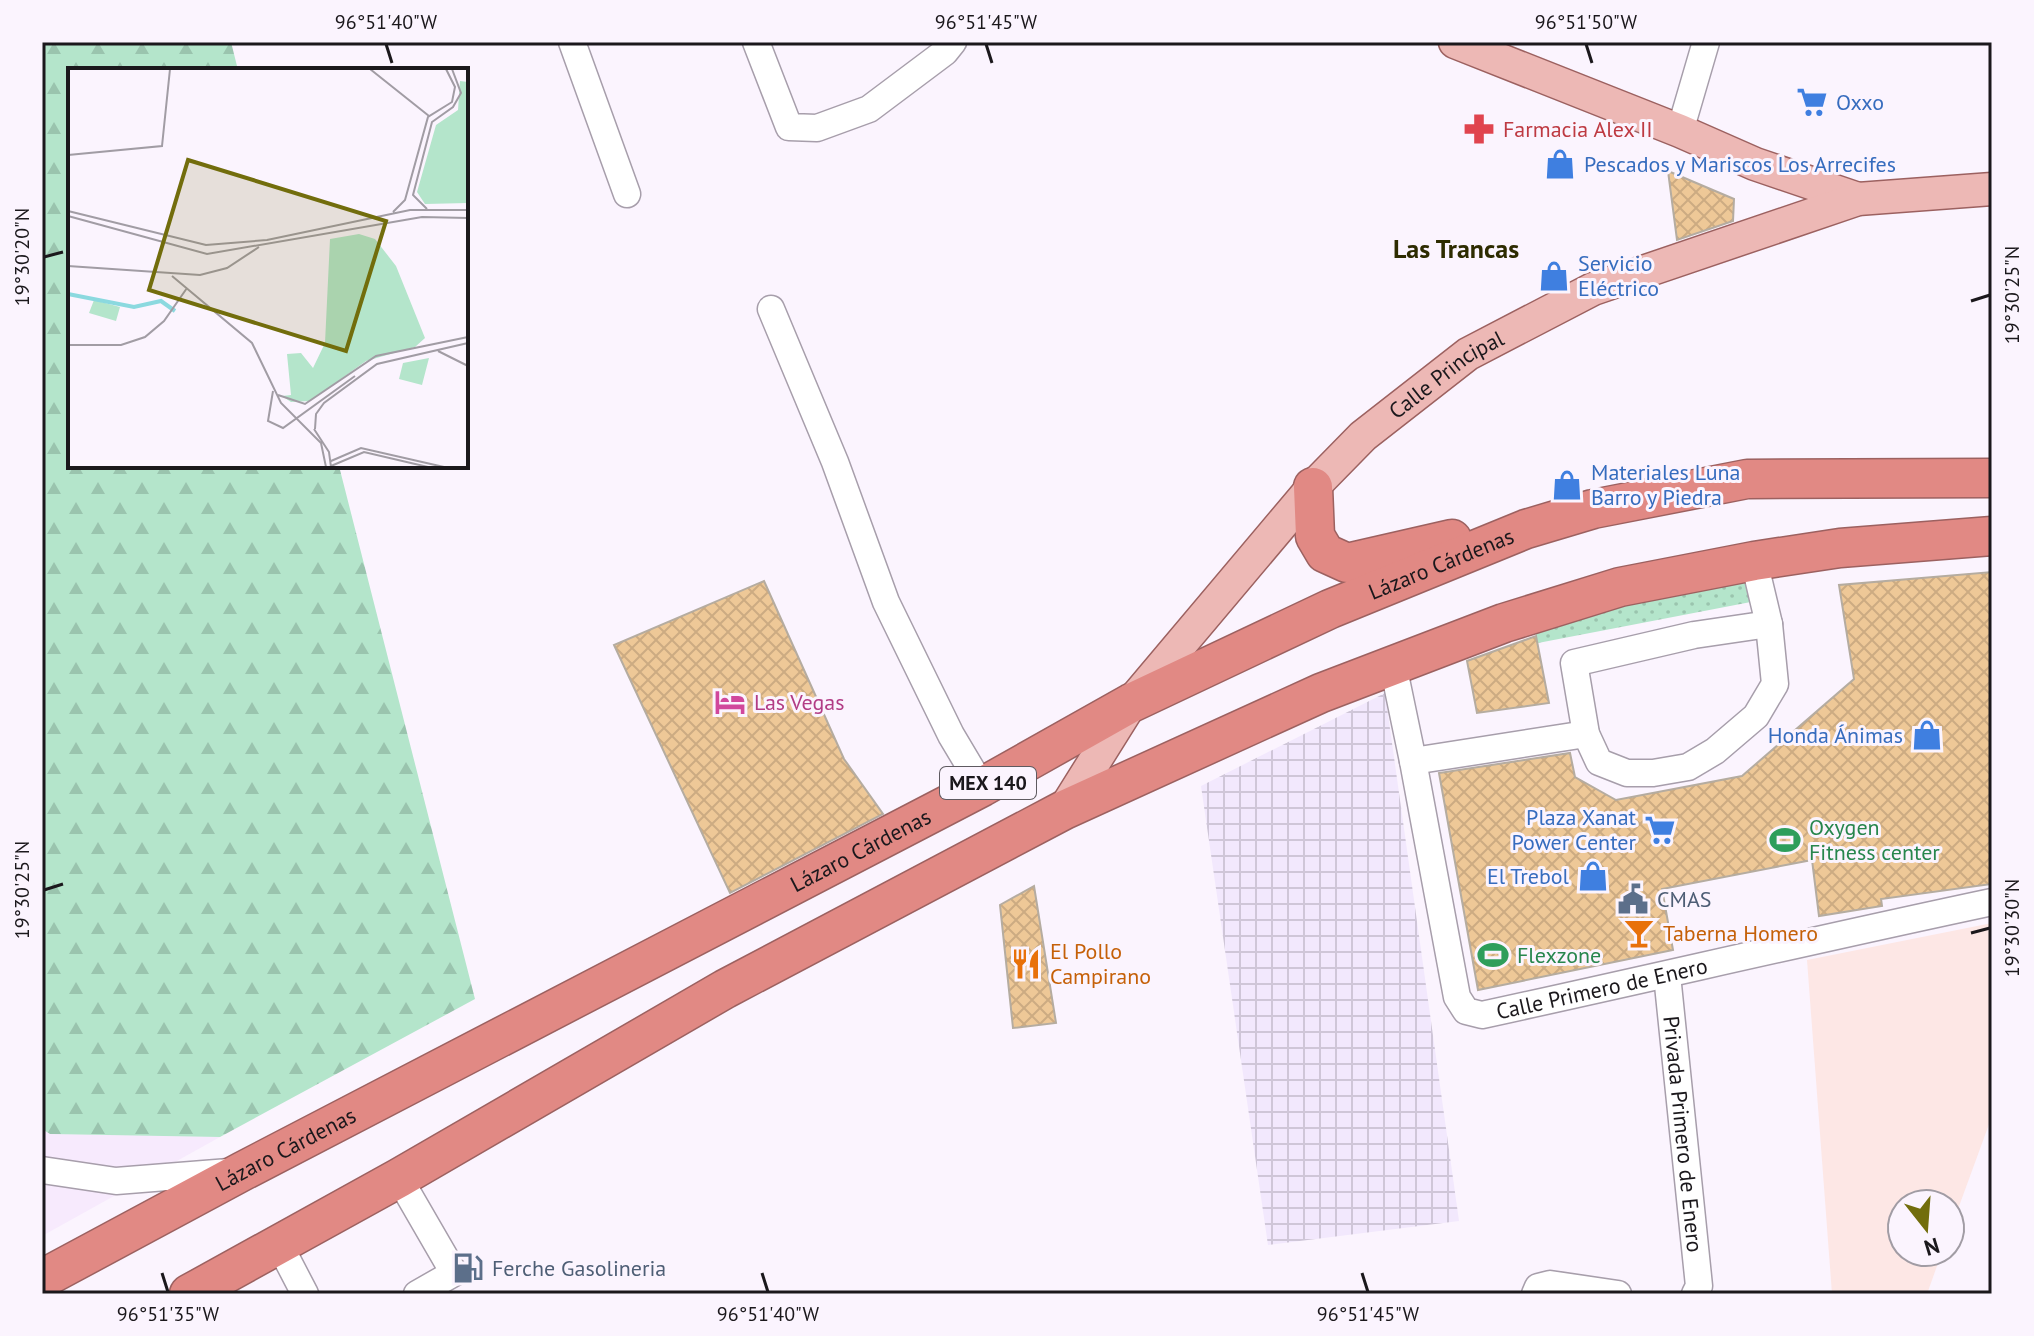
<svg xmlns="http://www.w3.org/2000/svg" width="2034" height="1336" font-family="'PT Sans',sans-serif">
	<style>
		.built { fill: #f7eafd }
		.industrial { fill: url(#industrial-grid) }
		.education { fill: #fde7e5 }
		.grass { fill: url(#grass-dots) }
		.forest { fill: url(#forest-firs) }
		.building { fill: url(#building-cross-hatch); stroke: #b5aca0; stroke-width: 2 }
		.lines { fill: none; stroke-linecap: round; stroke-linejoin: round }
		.minor-casing { stroke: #a79eab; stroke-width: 29 }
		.major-casing { stroke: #9c6160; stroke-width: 35 }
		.highway-casing { stroke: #9c6160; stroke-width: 41 }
		.minor { stroke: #fff; stroke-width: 26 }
		.major { stroke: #edb8b5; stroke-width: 32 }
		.highway { stroke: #e18984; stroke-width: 38 }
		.ticks { fill: none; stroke: #1b181c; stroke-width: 3 }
		.labels { text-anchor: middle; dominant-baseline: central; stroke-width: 6; stroke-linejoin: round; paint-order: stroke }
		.shield { fill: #fbf4fe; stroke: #5e5a60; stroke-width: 2 }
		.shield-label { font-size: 20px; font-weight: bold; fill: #1b181c }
		.shop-label { font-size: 22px; fill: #366cbe; stroke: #fbf4fe; text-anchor: start }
		.health-label { font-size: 22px; fill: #be3a42; stroke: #fbf4fe; text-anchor: start }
		.street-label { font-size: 22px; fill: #1b181c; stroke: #fbf4fe }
		.hotel-label { font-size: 22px; fill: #b23c85; stroke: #fbf4fe; text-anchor: start }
		.leisure-label { font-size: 22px; fill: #27864d; stroke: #fbf4fe; text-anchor: start }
		.service-label { font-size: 22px; fill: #4e5e75; stroke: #fbf4fe; text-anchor: start }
		.food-label { font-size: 22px; fill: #c56008; stroke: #fbf4fe; text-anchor: start }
		.quarter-label { font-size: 26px; font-weight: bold; fill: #2d2b00; stroke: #fbf4fe }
		.inset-river { fill: none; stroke: #8bd9df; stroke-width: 4 }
		.inset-road { fill: none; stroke: #a19ca4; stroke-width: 2 }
		.view { fill: #726d0c; fill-opacity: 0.15; stroke: #726d0c; stroke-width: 4 }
		.inset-edge { fill: none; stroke: #1b181c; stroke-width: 4 }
		.neatline { fill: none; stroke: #1b181c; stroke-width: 3 }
		.ticks-label { font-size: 20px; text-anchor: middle; fill: #1b181c }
	</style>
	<defs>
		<pattern id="industrial-grid" width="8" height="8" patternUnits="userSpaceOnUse" patternTransform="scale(2)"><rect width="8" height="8" fill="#f2e8fd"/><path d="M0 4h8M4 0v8" fill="none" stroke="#cfc6d8"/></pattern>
		<pattern id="grass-dots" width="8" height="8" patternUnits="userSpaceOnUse" patternTransform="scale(2)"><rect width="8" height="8" fill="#b4e5cb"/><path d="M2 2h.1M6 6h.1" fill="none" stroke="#9ac4ae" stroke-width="1.8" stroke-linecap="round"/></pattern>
		<pattern id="forest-firs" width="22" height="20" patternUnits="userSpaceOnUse" patternTransform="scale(2)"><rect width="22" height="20" fill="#b4e5cb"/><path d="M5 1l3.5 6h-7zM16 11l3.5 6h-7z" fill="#9ac4ae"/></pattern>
		<pattern id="building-cross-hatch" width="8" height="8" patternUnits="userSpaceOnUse" patternTransform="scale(2)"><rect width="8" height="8" fill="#eec897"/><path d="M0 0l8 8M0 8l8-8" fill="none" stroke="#ccab82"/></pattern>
	</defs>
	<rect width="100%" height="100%" fill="#fbf4fe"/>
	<path class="built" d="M42,1129L50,1134L220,1137L42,1236Z"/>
	<path class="industrial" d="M1385,693L1459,1221L1268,1245L1201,786Z"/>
	<path class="education" d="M1992,923V1116L1950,1231V1204H1902V1252H1942L1927,1294H1832L1807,960Z"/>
	<path class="grass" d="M1751,575L1756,601L1538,643L1533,624Z"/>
	<path class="forest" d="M42,42H231L238,70H70V466H339L475,999L220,1137L50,1134L42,1129Z"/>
	<g class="building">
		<path d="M1668,171L1734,199L1733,221L1677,240Z"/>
		<path d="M1992,572V884L1881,899L1882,906L1819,916L1812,860L1662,889L1673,950L1478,990L1439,773L1570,753L1575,777L1616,800L1742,776L1854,679L1839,585Z"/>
		<path d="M764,581L844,759L883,814L730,893L614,645Z"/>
		<path d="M1536,636L1549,703L1477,713L1467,661Z"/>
		<path d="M1034,886L1056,1023L1013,1028L1000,905Z"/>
	</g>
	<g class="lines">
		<g class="minor-casing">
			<g id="minor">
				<path d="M572,42L627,194"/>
				<path d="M756,42L789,127L817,128L869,109L945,52L953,42"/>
				<path d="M1680,131L1706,42"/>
				<path d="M771,309L835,462L886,602L951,735L982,787"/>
				<path d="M1754,561L1769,624"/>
				<path d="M1769,624L1775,684L1756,716L1715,751L1688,767L1653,773H1627L1599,762L1586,734L1574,663L1694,635Z"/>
				<path id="s1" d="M1393,665L1413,761L1457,997L1466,1011L1482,1015C1652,978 1822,938 1992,902"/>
				<path d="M1413,761L1586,734"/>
				<path id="s2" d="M1667,975L1699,1286L1695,1294"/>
				<path d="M42,1170L116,1181L229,1172"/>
				<path d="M399,1178L454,1273L417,1294"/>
				<path d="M279,1244L305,1294"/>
				<path d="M1535,1294L1538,1287L1550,1284L1618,1294"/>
			</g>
		</g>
		<g class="major-casing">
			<g id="major">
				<path d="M1455,42L1680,131L1755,164L1858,199"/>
				<path id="s3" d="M1064,810L1131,703L1313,487L1363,436L1468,354L1593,289L1858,199L1992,189"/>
			</g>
		</g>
		<g class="highway-casing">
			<g id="highway">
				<path d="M1313,487L1315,536L1325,553L1347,563L1452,539"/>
				<path id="s4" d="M42,1279L243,1171L982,787L1131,703L1330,609L1526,529L1593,509L1747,479L1992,478"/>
				<path d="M189,1294L399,1178L725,989L1064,810L1321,693L1504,623L1620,587L1754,561L1840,548L1992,536"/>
			</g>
		</g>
		<use href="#minor" class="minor"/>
		<use href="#major" class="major"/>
		<use href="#highway" class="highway"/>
	</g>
	<path class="ticks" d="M386,44L392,63M986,44L992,63M1586,44L1592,63M44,257L63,252M1971,301L1990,295M44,890L63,884M1971,933L1990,928M162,1273L168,1292M762,1273L768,1292M1362,1273L1368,1292"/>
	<defs>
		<g id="supermarket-bare" transform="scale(2.4)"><path d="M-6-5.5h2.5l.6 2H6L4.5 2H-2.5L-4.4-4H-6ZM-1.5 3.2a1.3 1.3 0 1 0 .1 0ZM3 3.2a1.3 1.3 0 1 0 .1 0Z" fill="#3f7fe0" stroke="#fbf4fe" stroke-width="2.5" paint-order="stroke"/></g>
		<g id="pharmacy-bare" transform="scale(2.4)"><path d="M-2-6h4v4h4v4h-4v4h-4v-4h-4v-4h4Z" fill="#e0444e" stroke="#fbf4fe" stroke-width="2.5" paint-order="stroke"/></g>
		<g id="shop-bare" transform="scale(2.4)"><path d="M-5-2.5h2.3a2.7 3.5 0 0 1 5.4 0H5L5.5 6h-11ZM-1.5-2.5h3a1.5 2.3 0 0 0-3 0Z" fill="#3f7fe0" stroke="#fbf4fe" stroke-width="2.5" paint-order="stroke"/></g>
		<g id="hotel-bare" transform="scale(2.4)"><path d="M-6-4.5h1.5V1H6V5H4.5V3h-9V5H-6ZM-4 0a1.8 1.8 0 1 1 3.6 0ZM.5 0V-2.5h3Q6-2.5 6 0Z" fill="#d1479c" stroke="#fbf4fe" stroke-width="2.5" paint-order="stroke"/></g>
		<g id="stadium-bare" transform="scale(2.4)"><path d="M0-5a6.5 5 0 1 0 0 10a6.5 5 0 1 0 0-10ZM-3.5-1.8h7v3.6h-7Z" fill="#2e9e5b" stroke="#fbf4fe" stroke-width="2.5" paint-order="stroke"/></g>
		<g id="civic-bare" transform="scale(2.4)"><path d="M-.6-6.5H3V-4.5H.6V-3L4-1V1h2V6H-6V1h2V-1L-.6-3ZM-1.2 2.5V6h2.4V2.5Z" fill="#5c6f8a" stroke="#fbf4fe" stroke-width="2.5" paint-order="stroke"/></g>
		<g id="bar-bare" transform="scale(2.4)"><path d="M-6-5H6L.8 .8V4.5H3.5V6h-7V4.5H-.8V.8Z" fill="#e8710a" stroke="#fbf4fe" stroke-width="2.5" paint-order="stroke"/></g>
		<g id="restaurant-bare" transform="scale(2.4)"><path d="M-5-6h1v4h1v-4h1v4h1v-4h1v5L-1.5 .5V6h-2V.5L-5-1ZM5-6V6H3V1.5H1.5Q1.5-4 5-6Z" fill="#e8710a" stroke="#fbf4fe" stroke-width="2.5" paint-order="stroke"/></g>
		<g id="fuel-bare" transform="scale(2.4)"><path d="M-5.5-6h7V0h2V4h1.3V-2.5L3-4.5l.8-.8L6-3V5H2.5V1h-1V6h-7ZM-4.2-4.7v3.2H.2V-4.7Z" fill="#5c6f8a" stroke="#fbf4fe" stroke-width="2.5" paint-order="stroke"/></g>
	</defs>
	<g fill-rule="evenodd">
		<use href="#supermarket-bare" x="1812" y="102"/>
		<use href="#pharmacy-bare" x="1479" y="129"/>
		<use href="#shop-bare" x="1560" y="164"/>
		<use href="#shop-bare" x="1554" y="276"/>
		<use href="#shop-bare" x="1567" y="485"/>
		<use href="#hotel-bare" x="730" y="702"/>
		<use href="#shop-bare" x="1927" y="735"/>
		<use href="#supermarket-bare" x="1660" y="830"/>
		<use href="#stadium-bare" x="1785" y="840"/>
		<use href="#shop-bare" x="1593" y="876"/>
		<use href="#civic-bare" x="1633" y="899"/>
		<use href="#bar-bare" x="1639" y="933"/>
		<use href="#stadium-bare" x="1493" y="955"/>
		<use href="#restaurant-bare" x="1026" y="964"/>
		<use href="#fuel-bare" x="468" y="1268"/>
	</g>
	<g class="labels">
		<rect class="shield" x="940" y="767" width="96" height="32" rx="6"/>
		<g class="shield-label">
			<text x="988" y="783">MEX 140</text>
		</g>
		<g class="shop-label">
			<text x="1836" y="102">Oxxo</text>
			<text x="1584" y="164">Pescados y Mariscos Los Arrecifes</text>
			<text x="1578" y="263">Servicio<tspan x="1578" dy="25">Eléctrico</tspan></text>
			<text x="1591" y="472">Materiales Luna<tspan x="1591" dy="25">Barro y Piedra</tspan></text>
			<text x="1903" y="735" text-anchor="end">Honda Ánimas</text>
			<text x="1636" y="817" text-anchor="end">Plaza Xanat<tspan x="1636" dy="25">Power Center</tspan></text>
			<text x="1569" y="876" text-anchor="end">El Trebol</text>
		</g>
		<g class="health-label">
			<text x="1503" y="129">Farmacia Alex II</text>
		</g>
		<g class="street-label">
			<text stroke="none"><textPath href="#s3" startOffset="584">Calle Principal</textPath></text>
			<text stroke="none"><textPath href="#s4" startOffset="1572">Lázaro Cárdenas</textPath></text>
			<text stroke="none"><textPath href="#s4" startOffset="924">Lázaro Cárdenas</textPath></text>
			<text stroke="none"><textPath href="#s1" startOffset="494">Calle Primero de Enero</textPath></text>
			<text stroke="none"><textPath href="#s2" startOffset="160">Privada Primero de Enero</textPath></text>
			<text stroke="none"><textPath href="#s4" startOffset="276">Lázaro Cárdenas</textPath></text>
		</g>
		<g class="hotel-label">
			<text x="754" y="702">Las Vegas</text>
		</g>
		<g class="leisure-label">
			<text x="1809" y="827">Oxygen<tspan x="1809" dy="25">Fitness center</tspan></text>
			<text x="1517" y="955">Flexzone</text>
		</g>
		<g class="service-label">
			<text x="1657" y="899">CMAS</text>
			<text x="492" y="1268">Ferche Gasolineria</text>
		</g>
		<g class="food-label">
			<text x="1663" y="933">Taberna Homero</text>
			<text x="1050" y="951">El Pollo<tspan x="1050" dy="25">Campirano</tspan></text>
		</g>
		<g class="quarter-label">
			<text x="1456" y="248">Las Trancas</text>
		</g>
	</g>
	<g transform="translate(68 68)">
		<rect width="400" height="400" fill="#fbf4fe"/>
		<path d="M392,13L400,14V135L357,136L349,124L368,57L390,42ZM291,166L307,171L328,198L357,270L347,279L298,293L242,333L223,334L214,328L223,327L219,286L233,285L245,300L257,275L262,171Z" fill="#b4e5cb"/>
		<path d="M26,232L52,239L48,253L21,245ZM361,290L354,317L331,311L335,295Z" fill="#b4e5cb"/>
		<path class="inset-river" d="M0,226L66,239L93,233L107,243"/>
		<path class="inset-road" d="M302,1L361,48M0,87L94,78L102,1M359,141L345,127L364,54L385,39L393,25L384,1M0,143L138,177L199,172L342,142H400M325,144L337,132L360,49L384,34L387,19L378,1M0,148L139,186L354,149L400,150M0,198L132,207L159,200L191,179M104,208L184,275L213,335L253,375L258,399M0,277H53L77,269L96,253L119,220M370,283L400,298M205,323L200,353L215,360L287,308M210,327L237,336L308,288L400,269M246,361L261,384L263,399M247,361L248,346L256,335L309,296L400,275M263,393L293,380L376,399M263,398L296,384L360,399"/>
		<path class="view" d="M120,92L318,153L278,283L81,222Z"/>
		<rect width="400" height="400" class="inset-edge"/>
	</g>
	<rect width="2034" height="1336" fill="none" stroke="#fbf4fe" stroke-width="88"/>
	<g transform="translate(1926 1228) rotate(163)"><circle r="38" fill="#fbf4fe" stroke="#a19ca4" stroke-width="2"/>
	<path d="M0-6L14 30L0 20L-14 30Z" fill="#726d0c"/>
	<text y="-12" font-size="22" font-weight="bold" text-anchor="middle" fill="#1b181c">N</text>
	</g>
	<rect x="44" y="44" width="1946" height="1248" class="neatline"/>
	<g class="ticks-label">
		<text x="386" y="29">96°51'40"W</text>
		<text x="986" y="29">96°51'45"W</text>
		<text x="1586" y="29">96°51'50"W</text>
		<text transform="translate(22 257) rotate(-90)" y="7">19°30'20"N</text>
		<text transform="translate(2012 295) rotate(-90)" y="7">19°30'25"N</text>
		<text transform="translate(22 890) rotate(-90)" y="7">19°30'25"N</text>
		<text transform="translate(2012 928) rotate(-90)" y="7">19°30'30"N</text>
		<text x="168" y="1321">96°51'35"W</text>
		<text x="768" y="1321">96°51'40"W</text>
		<text x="1368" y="1321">96°51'45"W</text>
	</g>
</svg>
